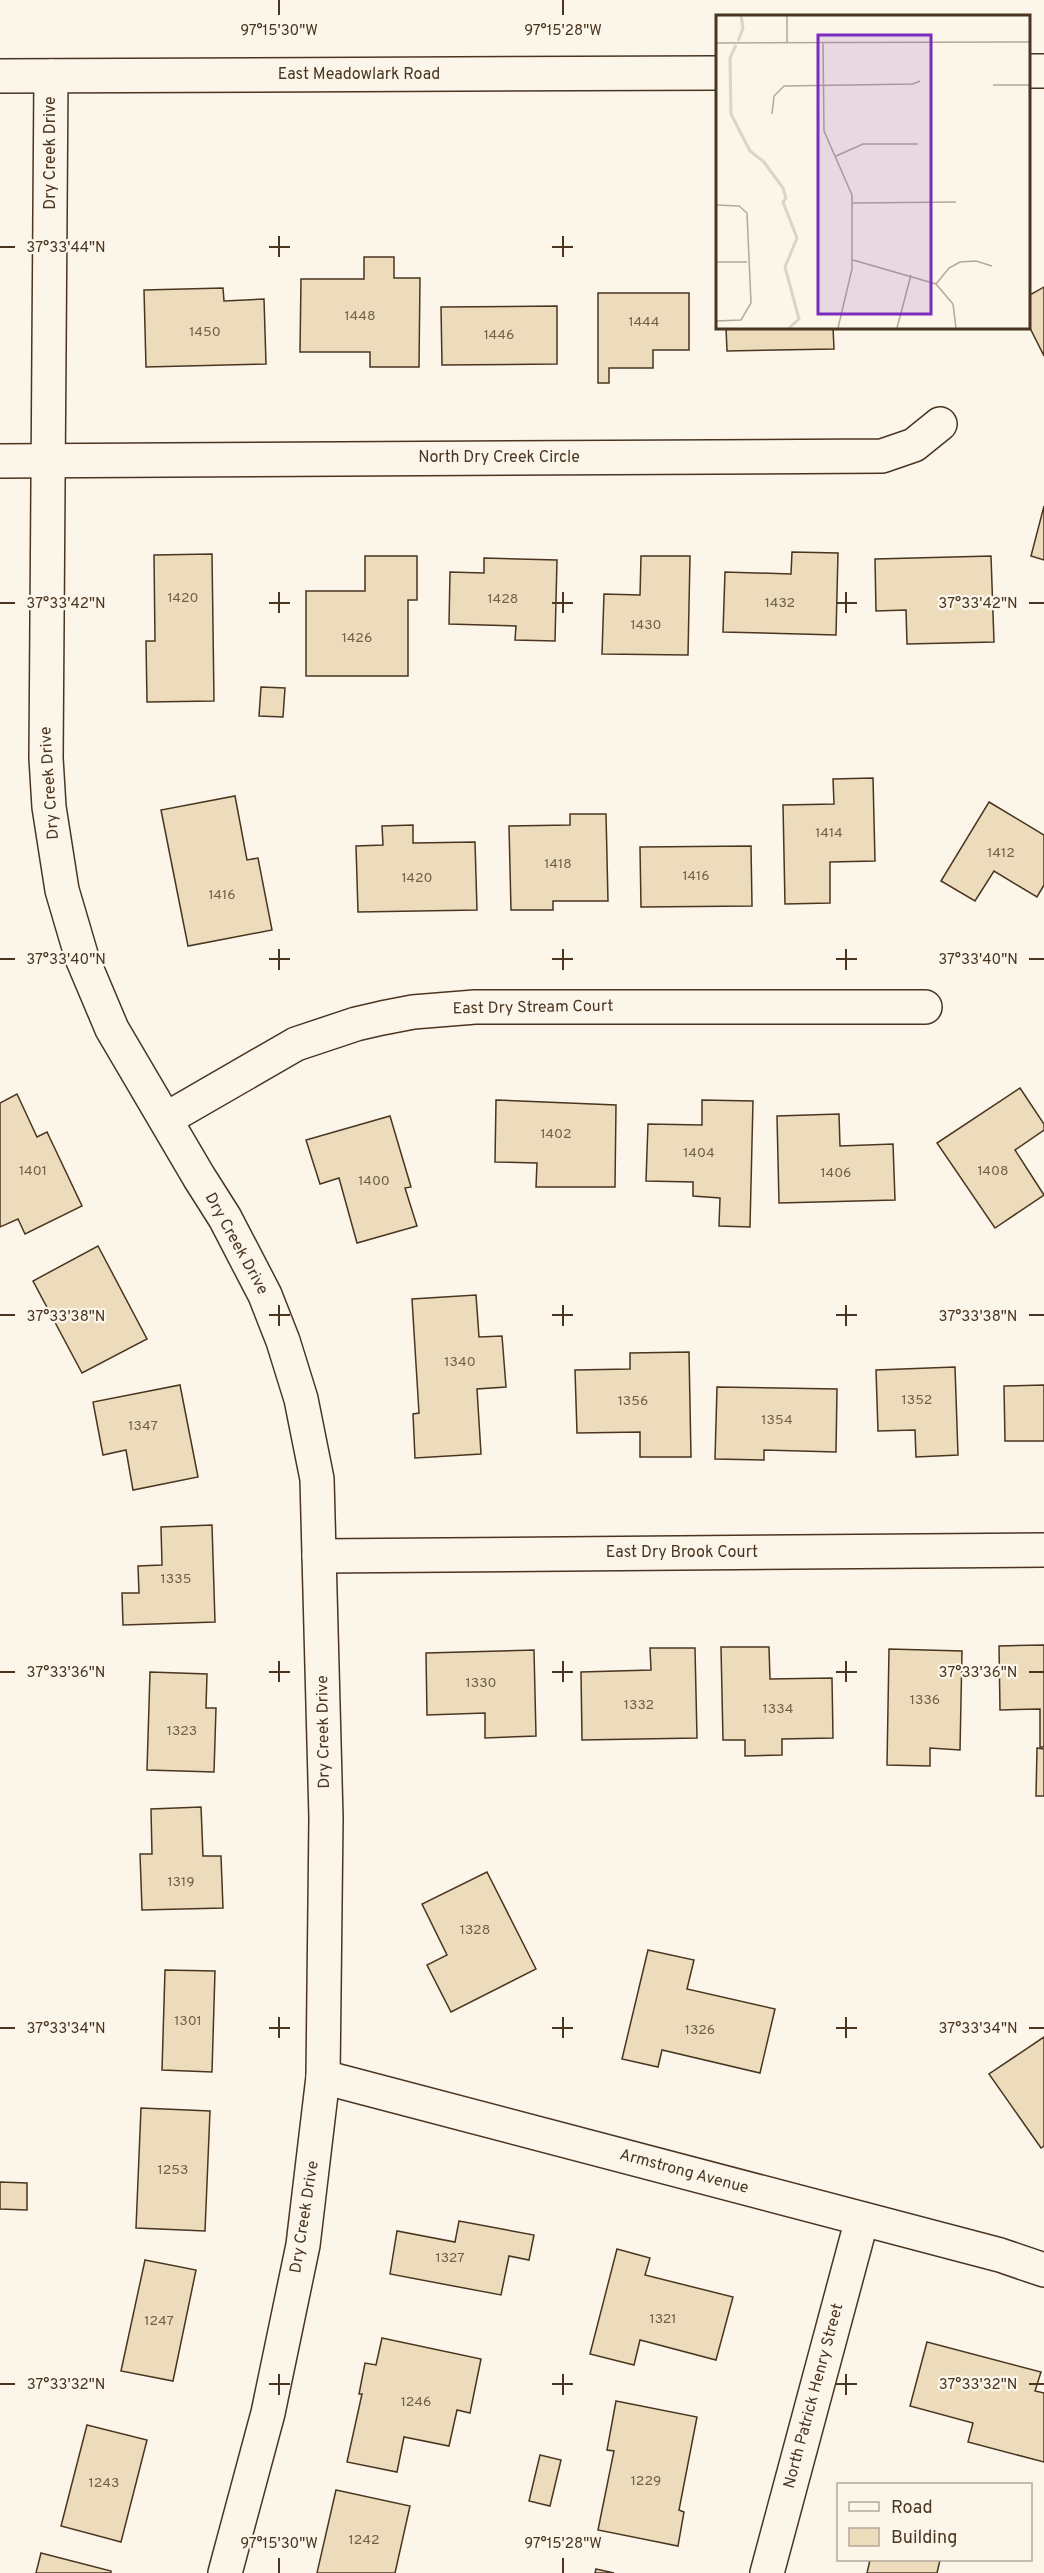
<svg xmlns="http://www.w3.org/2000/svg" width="1044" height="2573" font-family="Overpass,sans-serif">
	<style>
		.building { fill: #ecdcbc; stroke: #4a3520; stroke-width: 1.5 }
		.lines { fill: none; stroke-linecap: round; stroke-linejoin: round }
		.minor-casing { stroke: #4a3520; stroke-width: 36 }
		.major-casing { stroke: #4a3520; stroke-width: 36 }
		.minor { stroke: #fbf6e9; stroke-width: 33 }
		.major { stroke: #fbf6e9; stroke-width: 33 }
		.ticks { fill: none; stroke: #4a3520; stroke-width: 2 }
		.labels { text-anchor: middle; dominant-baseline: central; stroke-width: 4.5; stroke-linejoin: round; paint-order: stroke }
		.number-label { font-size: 14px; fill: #725f47 }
		.street-label { font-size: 16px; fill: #4a3520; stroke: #fbf6e9 }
		.inset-river { fill: none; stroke: #dcd4c6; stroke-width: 3 }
		.inset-road { fill: none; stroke: #b4a999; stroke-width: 1.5 }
		.view { fill: #7b2cbf; fill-opacity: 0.15; stroke: #7b2cbf; stroke-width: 3 }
		.inset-edge { fill: none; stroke: #4a3520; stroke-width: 3 }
		.ticks-label { font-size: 15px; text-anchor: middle; fill: #4a3520; stroke: #fbf6e9; stroke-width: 4.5; stroke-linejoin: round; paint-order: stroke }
	</style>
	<rect width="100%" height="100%" fill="#fbf6e9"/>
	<g class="building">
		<path d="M364,257H394V278H420L419,367H370V352H300L301,279H364Z"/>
		<path d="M1044,287V356L1028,324V296Z"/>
		<path d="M223,288L224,301L264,299L266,364L146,367L144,290Z"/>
		<path d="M598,293H689V350H653V368H609V383H598Z"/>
		<path d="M557,306V364L442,365L441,307Z"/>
		<path d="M726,327H833L834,349L727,351Z"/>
		<path d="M1044,506V560L1031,556Z"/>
		<path d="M792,552L838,553L836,635L723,632L725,572L791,574Z"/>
		<path d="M212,554L214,701L147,702L146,641H155L154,555Z"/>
		<path d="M365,556H417V600H408V676H306V591H365Z"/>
		<path d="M641,556H690L688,655L602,654L604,594L640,595Z"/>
		<path d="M991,556L994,642L907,644L906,610L876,611L875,559Z"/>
		<path d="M484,558L557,560L555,641L515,640L516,626L449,624L450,572L484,573Z"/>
		<path d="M261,687L285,688L283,717L259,716Z"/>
		<path d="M873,778L875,861L830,862V903L785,904L783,805L834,804L833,779Z"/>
		<path d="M235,796L247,860L258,858L272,930L188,946L161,810Z"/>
		<path d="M989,802L1044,835V885L1037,897L994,871L975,901L941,881Z"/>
		<path d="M570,814H606L608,901H553V910H511L509,826L570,825Z"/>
		<path d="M413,825V843L475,842L477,910L358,912L356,846L383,845L382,826Z"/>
		<path d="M751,846L752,906L641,907L640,847Z"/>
		<path d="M1020,1088L1044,1124V1130L1015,1150L1044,1195L995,1228L937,1143Z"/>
		<path d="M17,1094L37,1137L47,1132L82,1206L25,1234L18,1219L0,1227V1103Z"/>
		<path d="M496,1100L616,1105L615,1187H536L537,1163L495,1162Z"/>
		<path d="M702,1100L753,1101L750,1227L719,1226L720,1198L693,1196V1182L646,1181L648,1124L702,1125Z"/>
		<path d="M839,1114L840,1146L893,1144L895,1200L779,1203L777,1116Z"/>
		<path d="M390,1116L411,1187L405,1188L417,1226L357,1243L339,1178L320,1184L306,1140Z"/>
		<path d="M98,1246L147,1339L82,1373L33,1281Z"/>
		<path d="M476,1295L479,1337L502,1336L506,1387L477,1389L481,1454L415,1458L413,1414L419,1413L412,1299Z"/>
		<path d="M689,1352L691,1457H640V1432L577,1433L575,1370L630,1369V1353Z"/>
		<path d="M955,1367L958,1455L916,1457L915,1430L878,1431L876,1370Z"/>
		<path d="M180,1385L198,1477L133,1490L126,1450L103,1455L93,1402Z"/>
		<path d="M1044,1385V1441H1005L1004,1386Z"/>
		<path d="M717,1387L837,1389L836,1452L764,1450V1460L715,1459Z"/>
		<path d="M212,1525L215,1622L123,1625L122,1593H139L138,1566L162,1565L161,1527Z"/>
		<path d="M1044,1645V1747H1040V1709L1000,1710L999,1646Z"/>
		<path d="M721,1647H769L770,1679L832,1678L833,1738L782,1739V1755L745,1756V1740H723Z"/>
		<path d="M650,1648H695L697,1738L582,1740L581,1672L651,1670Z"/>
		<path d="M889,1649L962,1651L960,1750L930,1748V1766L887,1765Z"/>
		<path d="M534,1650L536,1736L485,1738V1713L427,1715L426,1653Z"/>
		<path d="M150,1672L207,1674L206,1708H216L214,1772L147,1770Z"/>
		<path d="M1037,1748L1044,1749V1796H1036Z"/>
		<path d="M201,1807L203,1856H221L223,1908L142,1910L140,1854H152L151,1809Z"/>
		<path d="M487,1872L536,1969L451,2012L427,1965L447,1955L422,1904Z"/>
		<path d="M648,1950L694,1960L687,1989L775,2009L760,2073L662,2050L658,2067L622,2059Z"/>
		<path d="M165,1970L215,1971L212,2072L162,2070Z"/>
		<path d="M1044,2037V2146L1041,2148L989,2074Z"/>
		<path d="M141,2108L210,2111L205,2231L136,2228Z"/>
		<path d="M0,2182L27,2183V2210L0,2209Z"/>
		<path d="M459,2221L534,2235L529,2260L509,2256L501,2295L390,2274L397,2231L455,2242Z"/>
		<path d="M617,2249L650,2258L645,2275L733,2297L716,2360L640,2340L634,2365L590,2354Z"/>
		<path d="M145,2260L196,2270L173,2381L121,2371Z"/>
		<path d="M382,2338L481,2359L470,2413L457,2410L449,2446L404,2437L397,2472L347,2462L362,2394H359L365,2363L376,2365Z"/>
		<path d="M927,2342L1041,2372L1035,2391L1044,2393V2462L968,2442L973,2423L910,2406Z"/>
		<path d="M616,2401L697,2417L679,2510L684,2512L678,2546L598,2530L614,2451L607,2450Z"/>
		<path d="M87,2425L147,2440L121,2542L61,2526Z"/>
		<path d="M540,2455L561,2460L550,2506L529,2501Z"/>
		<path d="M336,2490L410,2506L395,2573H317Z"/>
		<path d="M41,2553L111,2571V2573H36Z"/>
		<path d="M870,2560H940L937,2573H867Z"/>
		<path d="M596,2569L614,2573H595Z"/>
	</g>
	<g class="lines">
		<g class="minor-casing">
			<g id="minor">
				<path d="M51,76L46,758L49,807L62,890L82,958L112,1029L199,1177L225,1218L265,1295L283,1341L301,1399L317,1479L326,1818L323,2077L303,2245L268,2413L225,2573"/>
				<path d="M0,461L882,456L914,445L940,424"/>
				<path d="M166,1119L296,1044L356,1024L382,1018L413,1012L475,1007H925"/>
				<path d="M319,1556L1044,1550"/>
				<path d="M323,2077L1000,2255L1044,2270"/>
				<path d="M767,2573L862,2219"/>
			</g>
		</g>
		<g class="major-casing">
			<g id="major">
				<path d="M1028,71H1044"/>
				<path d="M0,76L717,73"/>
			</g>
		</g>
		<use href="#minor" class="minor"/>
		<use href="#major" class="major"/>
	</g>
	<path class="ticks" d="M279,0V15M563,0V15M279,236V257M563,236V257M0,247H15M269,247H290M552,247H573M279,592V613M563,592V613M846,592V613M0,603H15M269,603H290M552,603H573M836,603H857M1029,603H1044M279,949V970M563,949V970M846,949V970M0,959H15M269,959H290M552,959H573M836,959H857M1029,959H1044M279,1305V1326M563,1305V1326M846,1305V1326M0,1315H15M269,1315H290M552,1315H573M836,1315H857M1029,1315H1044M279,1661V1682M563,1661V1682M846,1661V1682M0,1672H15M269,1672H290M552,1672H573M836,1672H857M1029,1672H1044M279,2017V2038M563,2017V2038M846,2017V2038M0,2028H15M269,2028H290M552,2028H573M836,2028H857M1029,2028H1044M279,2374V2395M563,2374V2395M846,2374V2395M0,2384H15M269,2384H290M552,2384H573M836,2384H857M1029,2384H1044M279,2558V2573M563,2558V2573"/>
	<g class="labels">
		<g class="number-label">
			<text x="360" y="316">1448</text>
			<text x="644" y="322">1444</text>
			<text x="205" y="332">1450</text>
			<text x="499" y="335">1446</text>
			<text x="183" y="598">1420</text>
			<text x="503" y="599">1428</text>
			<text x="780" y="603">1432</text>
			<text x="646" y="625">1430</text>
			<text x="357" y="638">1426</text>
			<text x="829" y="833">1414</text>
			<text x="1001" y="853">1412</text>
			<text x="558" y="864">1418</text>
			<text x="696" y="876">1416</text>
			<text x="417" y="878">1420</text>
			<text x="222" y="895">1416</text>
			<text x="556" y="1134">1402</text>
			<text x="699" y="1153">1404</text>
			<text x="33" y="1171">1401</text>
			<text x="993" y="1171">1408</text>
			<text x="836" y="1173">1406</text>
			<text x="374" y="1181">1400</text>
			<text x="460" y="1362">1340</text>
			<text x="917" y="1400">1352</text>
			<text x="633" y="1401">1356</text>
			<text x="777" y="1420">1354</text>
			<text x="143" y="1426">1347</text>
			<text x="176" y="1579">1335</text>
			<text x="481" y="1683">1330</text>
			<text x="925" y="1700">1336</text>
			<text x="639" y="1705">1332</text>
			<text x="778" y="1709">1334</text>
			<text x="182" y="1731">1323</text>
			<text x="181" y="1882">1319</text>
			<text x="475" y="1930">1328</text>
			<text x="188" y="2021">1301</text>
			<text x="700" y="2030">1326</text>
			<text x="173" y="2170">1253</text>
			<text x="450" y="2258">1327</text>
			<text x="663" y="2319">1321</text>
			<text x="159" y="2321">1247</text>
			<text x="416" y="2402">1246</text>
			<text x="646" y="2481">1229</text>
			<text x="104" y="2483">1243</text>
			<text x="364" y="2540">1242</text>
		</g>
		<g class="street-label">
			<text x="359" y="75">East Meadowlark Road</text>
			<text transform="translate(51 153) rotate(-90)">Dry Creek Drive</text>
			<text x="499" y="458">North Dry Creek Circle</text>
			<text transform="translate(50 783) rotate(-94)">Dry Creek Drive</text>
			<text transform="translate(533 1008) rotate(-1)">East Dry Stream Court</text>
			<text transform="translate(236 1244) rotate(61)">Dry Creek Drive</text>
			<text x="682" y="1553">East Dry Brook Court</text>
			<text transform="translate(324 1732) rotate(-91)">Dry Creek Drive</text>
			<text transform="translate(684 2172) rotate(15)">Armstrong Avenue</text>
			<text transform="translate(305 2217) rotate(-81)">Dry Creek Drive</text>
			<text transform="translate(814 2396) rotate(-75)">North Patrick Henry Street</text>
		</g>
	</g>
	<g transform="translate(716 15)">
		<rect width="314" height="314" fill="#fbf6e9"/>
		<path class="inset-river" d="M22,26L27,13L25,0M20,30L14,43L15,99L34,136L48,147L67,173L70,183L67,187L81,223L69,252L83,304L73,313"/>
		<path class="inset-road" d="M71,1V28M0,28L314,27M107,28L108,116L136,180V254L122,313M277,70H314M56,99L58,81L68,71L197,69L204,66M120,141L147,129H202M136,188L240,187M0,190L23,191L31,198L35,288L25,305L0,306M137,245L220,269L237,289L240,313M0,247H31M220,269L233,253L244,247L260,246L276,251M181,313L195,260"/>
		<path class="view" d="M102,20H215V299H102Z"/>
		<rect width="314" height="314" class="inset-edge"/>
	</g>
	<g class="ticks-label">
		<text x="279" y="35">97°15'30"W</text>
		<text x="563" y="35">97°15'28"W</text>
		<text x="66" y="252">37°33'44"N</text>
		<text x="66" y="608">37°33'42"N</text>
		<text x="978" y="608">37°33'42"N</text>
		<text x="66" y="964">37°33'40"N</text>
		<text x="978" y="964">37°33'40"N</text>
		<text x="66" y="1321">37°33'38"N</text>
		<text x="978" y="1321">37°33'38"N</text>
		<text x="66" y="1677">37°33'36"N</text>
		<text x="978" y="1677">37°33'36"N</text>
		<text x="66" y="2033">37°33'34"N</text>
		<text x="978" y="2033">37°33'34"N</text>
		<text x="66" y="2389">37°33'32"N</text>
		<text x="978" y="2389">37°33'32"N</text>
		<text x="279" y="2548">97°15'30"W</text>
		<text x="563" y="2548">97°15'28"W</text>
	</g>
	<rect x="837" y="2483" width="195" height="78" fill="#fbf6e9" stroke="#b4a999" stroke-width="1.5"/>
	<rect x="849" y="2502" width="30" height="9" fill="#fbf6e9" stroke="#b4a999" stroke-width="1.5"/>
	<text x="891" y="2513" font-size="18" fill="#4a3520">Road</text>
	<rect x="849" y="2528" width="30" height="18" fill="#ecdcbc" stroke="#b4a999" stroke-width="1.5"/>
	<text x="891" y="2543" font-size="18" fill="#4a3520">Building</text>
</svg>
